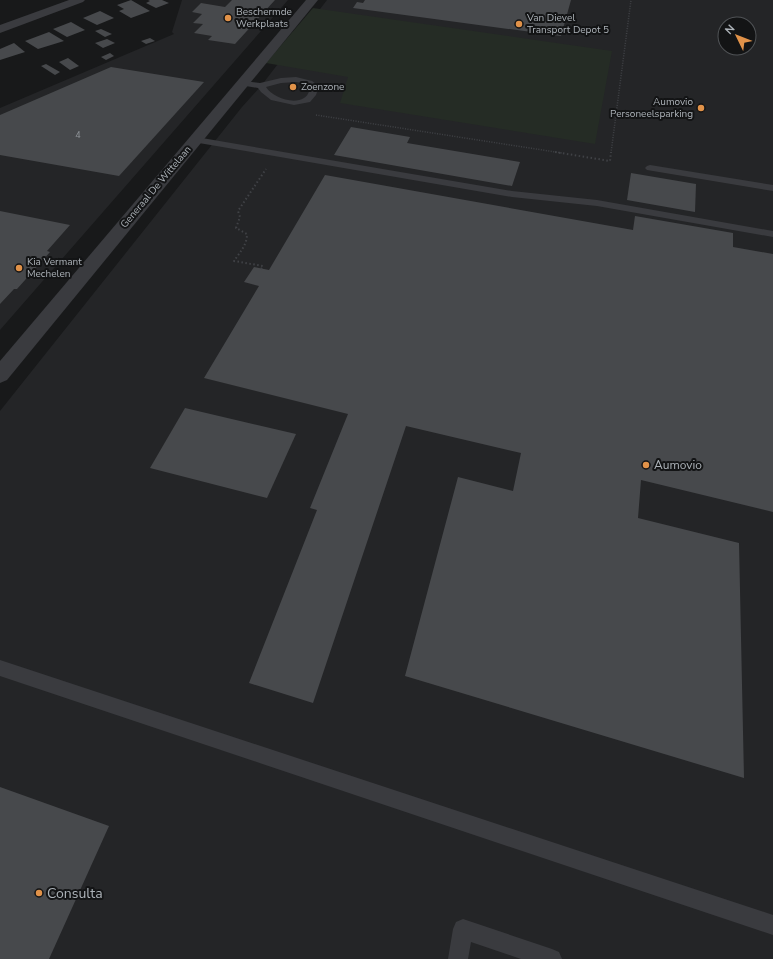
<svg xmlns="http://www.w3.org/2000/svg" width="773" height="959" font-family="'Nunito Sans',sans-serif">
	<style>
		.built { fill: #242527; fill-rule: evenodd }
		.green { fill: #252c25 }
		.building { fill: #47494c }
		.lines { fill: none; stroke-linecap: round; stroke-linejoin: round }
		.path-far1 { stroke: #404246; stroke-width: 1.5; stroke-dasharray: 1 1.5; stroke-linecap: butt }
		.path { stroke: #404246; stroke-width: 2; stroke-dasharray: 1.5 2.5; stroke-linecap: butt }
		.service { fill: #3a3b3f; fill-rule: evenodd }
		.minor { fill: #3a3b3f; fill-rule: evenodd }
		.poi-dot { fill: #e19249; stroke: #131415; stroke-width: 1.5 }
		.labels { text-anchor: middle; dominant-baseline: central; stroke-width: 4; stroke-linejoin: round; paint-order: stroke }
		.far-number-label { font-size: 9px; fill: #93989d }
		.far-poi-label { font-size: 10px; fill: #acb2b8; stroke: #131415; text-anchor: start }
		.far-street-label { font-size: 10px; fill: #acb2b8; stroke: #131415 }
		.poi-label { font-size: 12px; fill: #acb2b8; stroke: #131415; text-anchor: start }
		.near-poi-label { font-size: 14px; fill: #acb2b8; stroke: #131415; text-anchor: start }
	</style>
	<rect width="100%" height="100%" fill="#18191a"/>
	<g class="built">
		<path d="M182,0H288L0,330V108L174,34L172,32Z"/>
		<path d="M327,0H773V959H0V411L242,107L261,86ZM725,24H749V48H725Z"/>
	</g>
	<path class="green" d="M313,8L612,51L595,144L340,103L348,77L266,63Z"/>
	<g class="building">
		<path d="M131,0L150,11L131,18L119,11L124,9L117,5Z"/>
		<path d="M148,0H162L169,3L156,8L146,3L150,1Z"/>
		<path d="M232,0H275L235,44L208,40L212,36L194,33L203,24L193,23L202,14L192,12L201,3L225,7Z"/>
		<path d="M365,0H571L561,36L353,8L357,2L363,3Z"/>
		<path d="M100,11L114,18L97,25L83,18Z"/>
		<path d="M71,22L85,30L67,37L53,29Z"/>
		<path d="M101,29L112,34L105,37L95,31Z"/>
		<path d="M49,32L64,41L38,49L25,41Z"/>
		<path d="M150,38L155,41L146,44L141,41Z"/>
		<path d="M107,39L115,43L103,48L95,43Z"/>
		<path d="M14,43L25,52L0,60V49Z"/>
		<path d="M110,53L114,56L106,60L101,57Z"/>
		<path d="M68,58L79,66L70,70L59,62Z"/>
		<path d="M46,64L60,72L55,75L41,66Z"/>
		<path d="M111,67L204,82L119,176L0,155V115Z"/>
		<path d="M351,127L410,137L407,143L520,162L512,186L334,155Z"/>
		<path d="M631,173L696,184L695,212L627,200Z"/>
		<path d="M325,175L633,230L635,216L733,233V247L773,254V512L641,480L638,518L739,543L744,778L405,676L458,477L513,491L521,453L406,426L313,703L249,683L317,510L310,508L348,414L204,378L259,286L244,282L254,267L269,270Z"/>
		<path d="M0,211L70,225L47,251L50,252L17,289H14L0,304Z"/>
		<path d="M185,408L296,434L267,498L150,468Z"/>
		<path d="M0,787L109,826L49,959H0Z"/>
	</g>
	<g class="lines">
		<g class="path-far1">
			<path d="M316,115L562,153"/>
			<path d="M611,153L631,0"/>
		</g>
		<g class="path">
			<path d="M555,152L610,161L611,152"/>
			<path d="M261,269L263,266L234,261C240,252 247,245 247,234L236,228L240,217L238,211L266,169"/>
		</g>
		<g class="service">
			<path d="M296,77L312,81L319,86L316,95L310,102L294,105L271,100L261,92L258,88L240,85L239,83L243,81L260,83L281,78ZM296,82L307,84L311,87C309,91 308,96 304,98C293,105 272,97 266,87L281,83Z"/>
			<path d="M196,137L512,191L597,200L773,231V237L597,206L512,197L193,142L191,140Z"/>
			<path d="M650,165L773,185V191L647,170L645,168L647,166Z"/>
			<path d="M0,660L773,915V935L0,676Z"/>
			<path d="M463,919L552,949L559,952L562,959H521L471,942L468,959H448L453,929L456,922Z"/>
		</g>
		<g class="minor">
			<path d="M69,0H85L83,2L0,33V25Z"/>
			<path d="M306,0H318L7,380L0,383V361Z"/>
		</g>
	</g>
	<g class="poi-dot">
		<circle cx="228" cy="18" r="4"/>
		<circle cx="519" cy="24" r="4"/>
		<circle cx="293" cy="87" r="4"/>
		<circle cx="701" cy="108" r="4"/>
		<circle cx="19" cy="268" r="4"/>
		<circle cx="646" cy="465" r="4"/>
		<circle cx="39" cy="893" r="4"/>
	</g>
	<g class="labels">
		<g class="far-number-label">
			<text x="78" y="135">4</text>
		</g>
		<g class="far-poi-label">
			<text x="236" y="12">Beschermde<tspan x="236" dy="12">Werkplaats</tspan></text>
			<text x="527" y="18">Van Dievel<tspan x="527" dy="12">Transport Depot 5</tspan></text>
			<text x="301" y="87">Zoenzone</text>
			<text x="693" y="102" text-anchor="end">Aumovio<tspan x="693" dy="12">Personeelsparking</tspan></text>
			<text x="27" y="262">Kia Vermant<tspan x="27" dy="12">Mechelen</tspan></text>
		</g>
		<g class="far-street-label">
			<text transform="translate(156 187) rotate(-50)">Generaal De Wittelaan</text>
		</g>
		<g class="poi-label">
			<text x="654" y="465">Aumovio</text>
		</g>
		<g class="near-poi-label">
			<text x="47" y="893">Consulta</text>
		</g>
	</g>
	<g transform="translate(737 36) rotate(313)"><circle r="19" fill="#131415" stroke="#505356"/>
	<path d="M0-3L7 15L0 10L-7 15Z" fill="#e19249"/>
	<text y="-6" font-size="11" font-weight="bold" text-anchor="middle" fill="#acb2b8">N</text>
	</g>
</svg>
